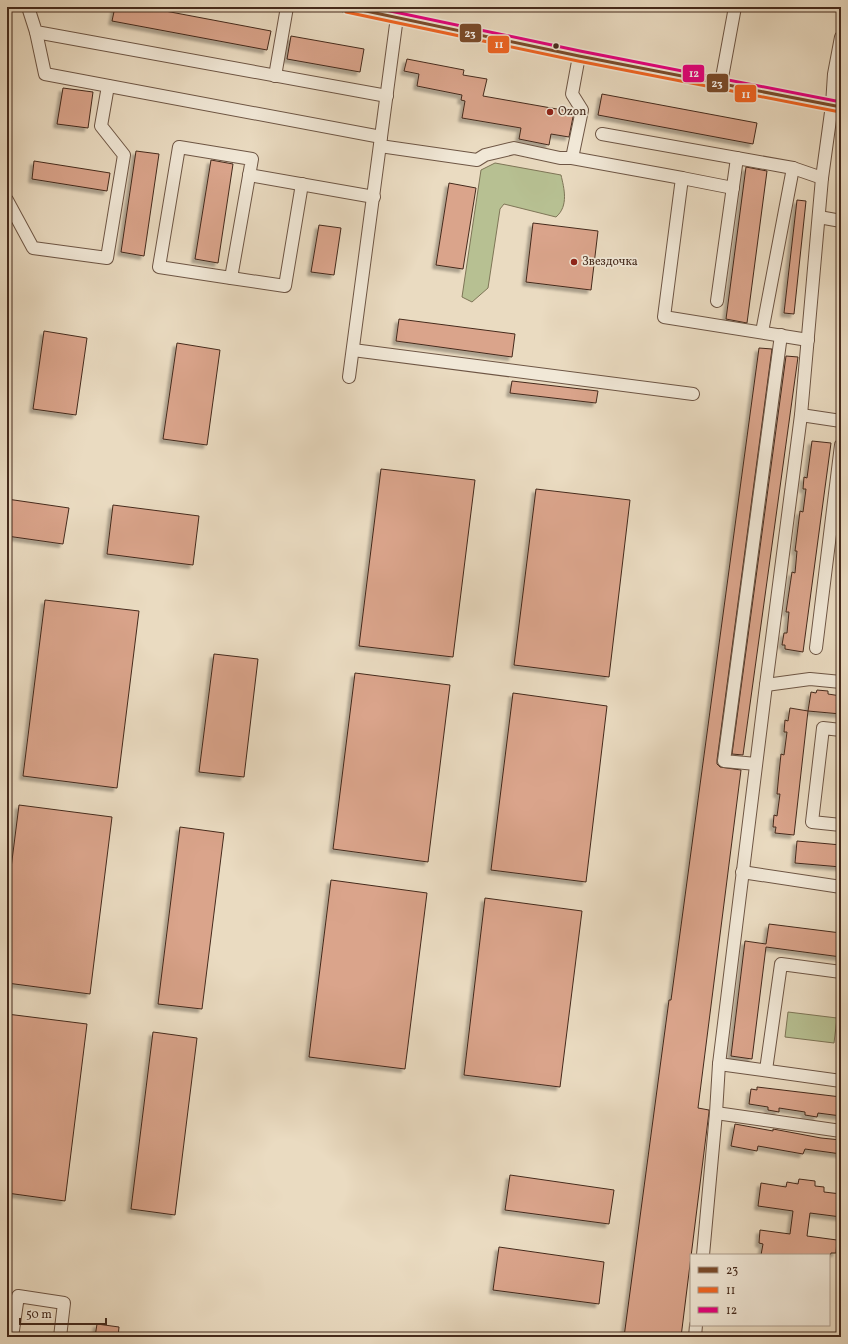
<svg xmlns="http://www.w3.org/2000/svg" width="848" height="1344" font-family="Vollkorn,serif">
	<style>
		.green { fill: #b7c092; stroke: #7e7557 }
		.building { fill: #daa48b; stroke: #452a1c; filter: url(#shadow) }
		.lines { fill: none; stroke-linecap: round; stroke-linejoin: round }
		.minor-casing { stroke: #6e5645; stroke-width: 14 }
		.minor { stroke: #f1e8d7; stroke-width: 12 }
		.bus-1-casing { stroke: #f1e8d7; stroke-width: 6 }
		.bus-2-casing { stroke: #f1e8d7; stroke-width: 6 }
		.bus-3-casing { stroke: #f1e8d7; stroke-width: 6 }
		.bus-1 { stroke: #7a4b2a; stroke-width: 3 }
		.bus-2 { stroke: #f26522; stroke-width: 3 }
		.bus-3 { stroke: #e5007d; stroke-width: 3 }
		.bus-dot { fill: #452a1c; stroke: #f1e8d7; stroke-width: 1.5 }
		.poi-dot { fill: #8f2418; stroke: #f1e8d7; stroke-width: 1.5 }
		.labels { text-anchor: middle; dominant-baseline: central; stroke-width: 3.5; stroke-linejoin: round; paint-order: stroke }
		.poi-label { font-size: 12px; fill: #452a1c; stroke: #f1e8d7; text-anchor: start }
		.line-badge { stroke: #f1e8d7; stroke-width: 1.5 }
		.badge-label { font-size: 11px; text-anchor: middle; font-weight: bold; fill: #fff }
	</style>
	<defs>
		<filter id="shadow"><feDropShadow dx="-3.5" dy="3.5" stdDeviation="1" flood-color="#0004"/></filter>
	</defs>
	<rect width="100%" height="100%" fill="#eadbc1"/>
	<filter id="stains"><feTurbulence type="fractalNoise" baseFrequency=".005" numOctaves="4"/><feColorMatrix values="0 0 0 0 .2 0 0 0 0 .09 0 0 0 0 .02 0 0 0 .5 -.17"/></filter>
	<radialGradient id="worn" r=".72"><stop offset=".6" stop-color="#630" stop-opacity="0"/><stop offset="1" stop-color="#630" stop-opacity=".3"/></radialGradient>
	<g class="green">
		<path d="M495,163L561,175C564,188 569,206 556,217L504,204L500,209L488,288L472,302L462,297L481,170Z"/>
		<path d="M788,1012L837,1018L834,1043L785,1037Z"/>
	</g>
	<g class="building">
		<path d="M115,7H144L271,31L267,50L112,21Z"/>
		<path d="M291,36L364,49L360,72L287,59Z"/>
		<path d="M407,59L464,70L463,75L487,79L483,96L574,112L569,137L551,134L549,145L519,139L521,128L462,118L465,101L461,100L462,95L417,86L419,74L404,71Z"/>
		<path d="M63,88L93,92L88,128L57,124Z"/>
		<path d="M602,94L757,123L753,144L598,115Z"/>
		<path d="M136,151L159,154L144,256L121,252Z"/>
		<path d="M211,160L233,164L218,263L195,259Z"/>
		<path d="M34,161L110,173L107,191L32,179Z"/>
		<path d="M746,167L767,171L747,323L726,319Z"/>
		<path d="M449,183L476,188L463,269L436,265Z"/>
		<path d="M797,200L806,201L794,314L784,313Z"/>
		<path d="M533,223L598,231L591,290L526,282Z"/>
		<path d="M319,225L341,228L334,275L311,272Z"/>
		<path d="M399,319L515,334L512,357L396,341Z"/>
		<path d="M44,331L87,338L76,415L33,409Z"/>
		<path d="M177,343L220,350L207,445L163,439Z"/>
		<path d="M759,348L772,349L717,760V764L720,767L741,770L698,1108L709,1110V1112L681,1337H624L669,1000H671Z"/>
		<path d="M786,356L798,357L743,755L732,754Z"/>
		<path d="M512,381L598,391L596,403L510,393Z"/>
		<path d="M812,441L831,443L803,652L785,649V645H782L784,633H787L789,612H786L792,572L795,573L797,551H795L800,511L803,512L806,489H803L804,477L807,478Z"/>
		<path d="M381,469L475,480L453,657L359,646Z"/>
		<path d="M536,489L630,500L609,677L514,665Z"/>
		<path d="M7,499L69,508L63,544L7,536Z"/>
		<path d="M113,505L199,516L193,565L107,554Z"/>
		<path d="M45,600L139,611L117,788L23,776Z"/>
		<path d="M214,654L258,659L244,777L199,772Z"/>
		<path d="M355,673L450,685L428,862L333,849Z"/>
		<path d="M817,690L828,691V694L841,696V714L808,711L811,692L816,693Z"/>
		<path d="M513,693L607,706L586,882L491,870Z"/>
		<path d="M790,708L808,711L794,835L775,833L776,827H773L774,815L777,816L780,794H777L779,773L781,754L784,755L787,732H784L785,720L788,721Z"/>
		<path d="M19,805L112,817L90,994L7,983V900Z"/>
		<path d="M180,827L224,833L202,1009L158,1004Z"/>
		<path d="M797,841L841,845V867L795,863Z"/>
		<path d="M331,880L427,893L405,1069L309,1057Z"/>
		<path d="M485,898L582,911L560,1087L464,1075Z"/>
		<path d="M769,924L841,933V957L766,947L752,1059L731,1056L745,941L766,944Z"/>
		<path d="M7,1014L87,1024L65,1201L7,1193Z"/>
		<path d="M153,1032L197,1038L175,1215L131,1209Z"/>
		<path d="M757,1087L841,1097V1116L818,1113L817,1117L805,1115V1112L779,1108V1112L768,1110V1107L749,1104L751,1089L757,1090Z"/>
		<path d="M735,1124L773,1131V1129L821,1138L841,1140V1154L805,1149L803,1154L758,1146L757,1151L731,1146Z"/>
		<path d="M510,1175L614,1190L609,1224L505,1210Z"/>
		<path d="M799,1179L815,1181V1186L824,1187V1192L841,1194V1217L810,1213L807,1236L837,1240L836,1253H831L830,1255H761L763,1244L759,1243L760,1230L790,1234L793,1211L758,1206L761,1183L786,1187L787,1182L798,1184Z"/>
		<path d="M499,1247L604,1262L599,1304L493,1290Z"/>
		<path d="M97,1324L119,1327L118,1337H95Z"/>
	</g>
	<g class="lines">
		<g class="minor-casing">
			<g id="minor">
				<path d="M28,7L36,32L387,96"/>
				<path d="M347,7L579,56L841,107"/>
				<path d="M36,32L45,74L381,137"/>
				<path d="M275,76L287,7"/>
				<path d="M721,83L735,7"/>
				<path d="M602,134L793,168L822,178"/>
				<path d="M380,146L477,160L485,155L514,148L560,158H572L682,178L664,317L808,340"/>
				<path d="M179,147L252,159L231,278L159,267Z"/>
				<path d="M572,158L582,110L572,94L579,56"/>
				<path d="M249,175L374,197"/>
				<path d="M682,178L733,188"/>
				<path d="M7,200L33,248L107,258L124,155L101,126L108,86"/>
				<path d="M819,217L841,221"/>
				<path d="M231,278L285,286L302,184"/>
				<path d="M717,301L737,158"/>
				<path d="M762,332L793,168"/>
				<path d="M353,350L693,394"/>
				<path d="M349,377L397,17"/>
				<path d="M801,415L841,421"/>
				<path d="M816,648L841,445"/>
				<path d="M766,685L810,679L841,682"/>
				<path d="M841,730L823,728L812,822L841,825"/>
				<path d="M756,764L724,761L781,335"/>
				<path d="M742,872L841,887"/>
				<path d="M719,1064L841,1081"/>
				<path d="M766,1070L781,964L841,972"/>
				<path d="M716,1113L841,1131"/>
				<path d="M703,1255L716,1113L719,1064L766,685L801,415L822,178L832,105L834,74L841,37"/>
				<path d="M12,1337L18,1296L64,1303L60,1337"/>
				<path d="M695,1337L696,1325"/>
			</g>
		</g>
		<use href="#minor" class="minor"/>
		<g class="bus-1-casing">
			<path id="bus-1" d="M347,7L579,56L841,107"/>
		</g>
		<g class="bus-2-casing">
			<path id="bus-2" d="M346,12L578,61L840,112"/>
		</g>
		<g class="bus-3-casing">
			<path id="bus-3" d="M371,7L580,51L841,102"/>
		</g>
		<use href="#bus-1" class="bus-1"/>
		<use href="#bus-2" class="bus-2"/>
		<use href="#bus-3" class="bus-3"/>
	</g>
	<circle class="bus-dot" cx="556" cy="46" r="3.5"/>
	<g class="poi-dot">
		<circle cx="550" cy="112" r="4"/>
		<circle cx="574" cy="262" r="4"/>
	</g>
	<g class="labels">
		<g class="poi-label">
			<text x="558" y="112">Ozon</text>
			<text x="582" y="262">Звездочка</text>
		</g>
	</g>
	<g class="line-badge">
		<rect x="459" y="23" width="23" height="20" rx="4" fill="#7a4b2a"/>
		<rect x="487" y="35" width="23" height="19" rx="4" fill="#f26522"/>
		<rect x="682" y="64" width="23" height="19" rx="4" fill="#e5007d"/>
		<rect x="706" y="73" width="23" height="20" rx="4" fill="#7a4b2a"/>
		<rect x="734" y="84" width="23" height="19" rx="4" fill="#f26522"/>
	</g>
	<g class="badge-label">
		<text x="470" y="37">23</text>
		<text x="499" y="48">11</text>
		<text x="694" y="77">12</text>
		<text x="717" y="87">23</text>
		<text x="746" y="98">11</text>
	</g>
	<rect width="848" height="1344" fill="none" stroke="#eadbc1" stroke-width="24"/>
	<rect x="8" y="8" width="832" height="1328" fill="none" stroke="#452a1c" stroke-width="2"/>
	<rect x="12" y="12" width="824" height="1320" fill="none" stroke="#452a1c"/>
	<rect x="690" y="1254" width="140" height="72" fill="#f1e8d7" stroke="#ac9c8c"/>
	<rect x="698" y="1267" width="20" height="6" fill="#7a4b2a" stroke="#ac9c8c"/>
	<text x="726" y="1274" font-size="12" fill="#452a1c">23</text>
	<rect x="698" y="1287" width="20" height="6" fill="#f26522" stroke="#ac9c8c"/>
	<text x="726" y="1294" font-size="12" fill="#452a1c">11</text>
	<rect x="698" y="1307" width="20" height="6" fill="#e5007d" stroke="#ac9c8c"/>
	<text x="726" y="1314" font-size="12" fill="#452a1c">12</text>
	<path d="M20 1318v6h86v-6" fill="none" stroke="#452a1c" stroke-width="2"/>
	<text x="26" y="1318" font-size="12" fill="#452a1c" stroke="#f1e8d7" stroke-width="3" paint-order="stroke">50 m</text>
	<rect width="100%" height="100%" filter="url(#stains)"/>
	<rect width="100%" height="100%" fill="url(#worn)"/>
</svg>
